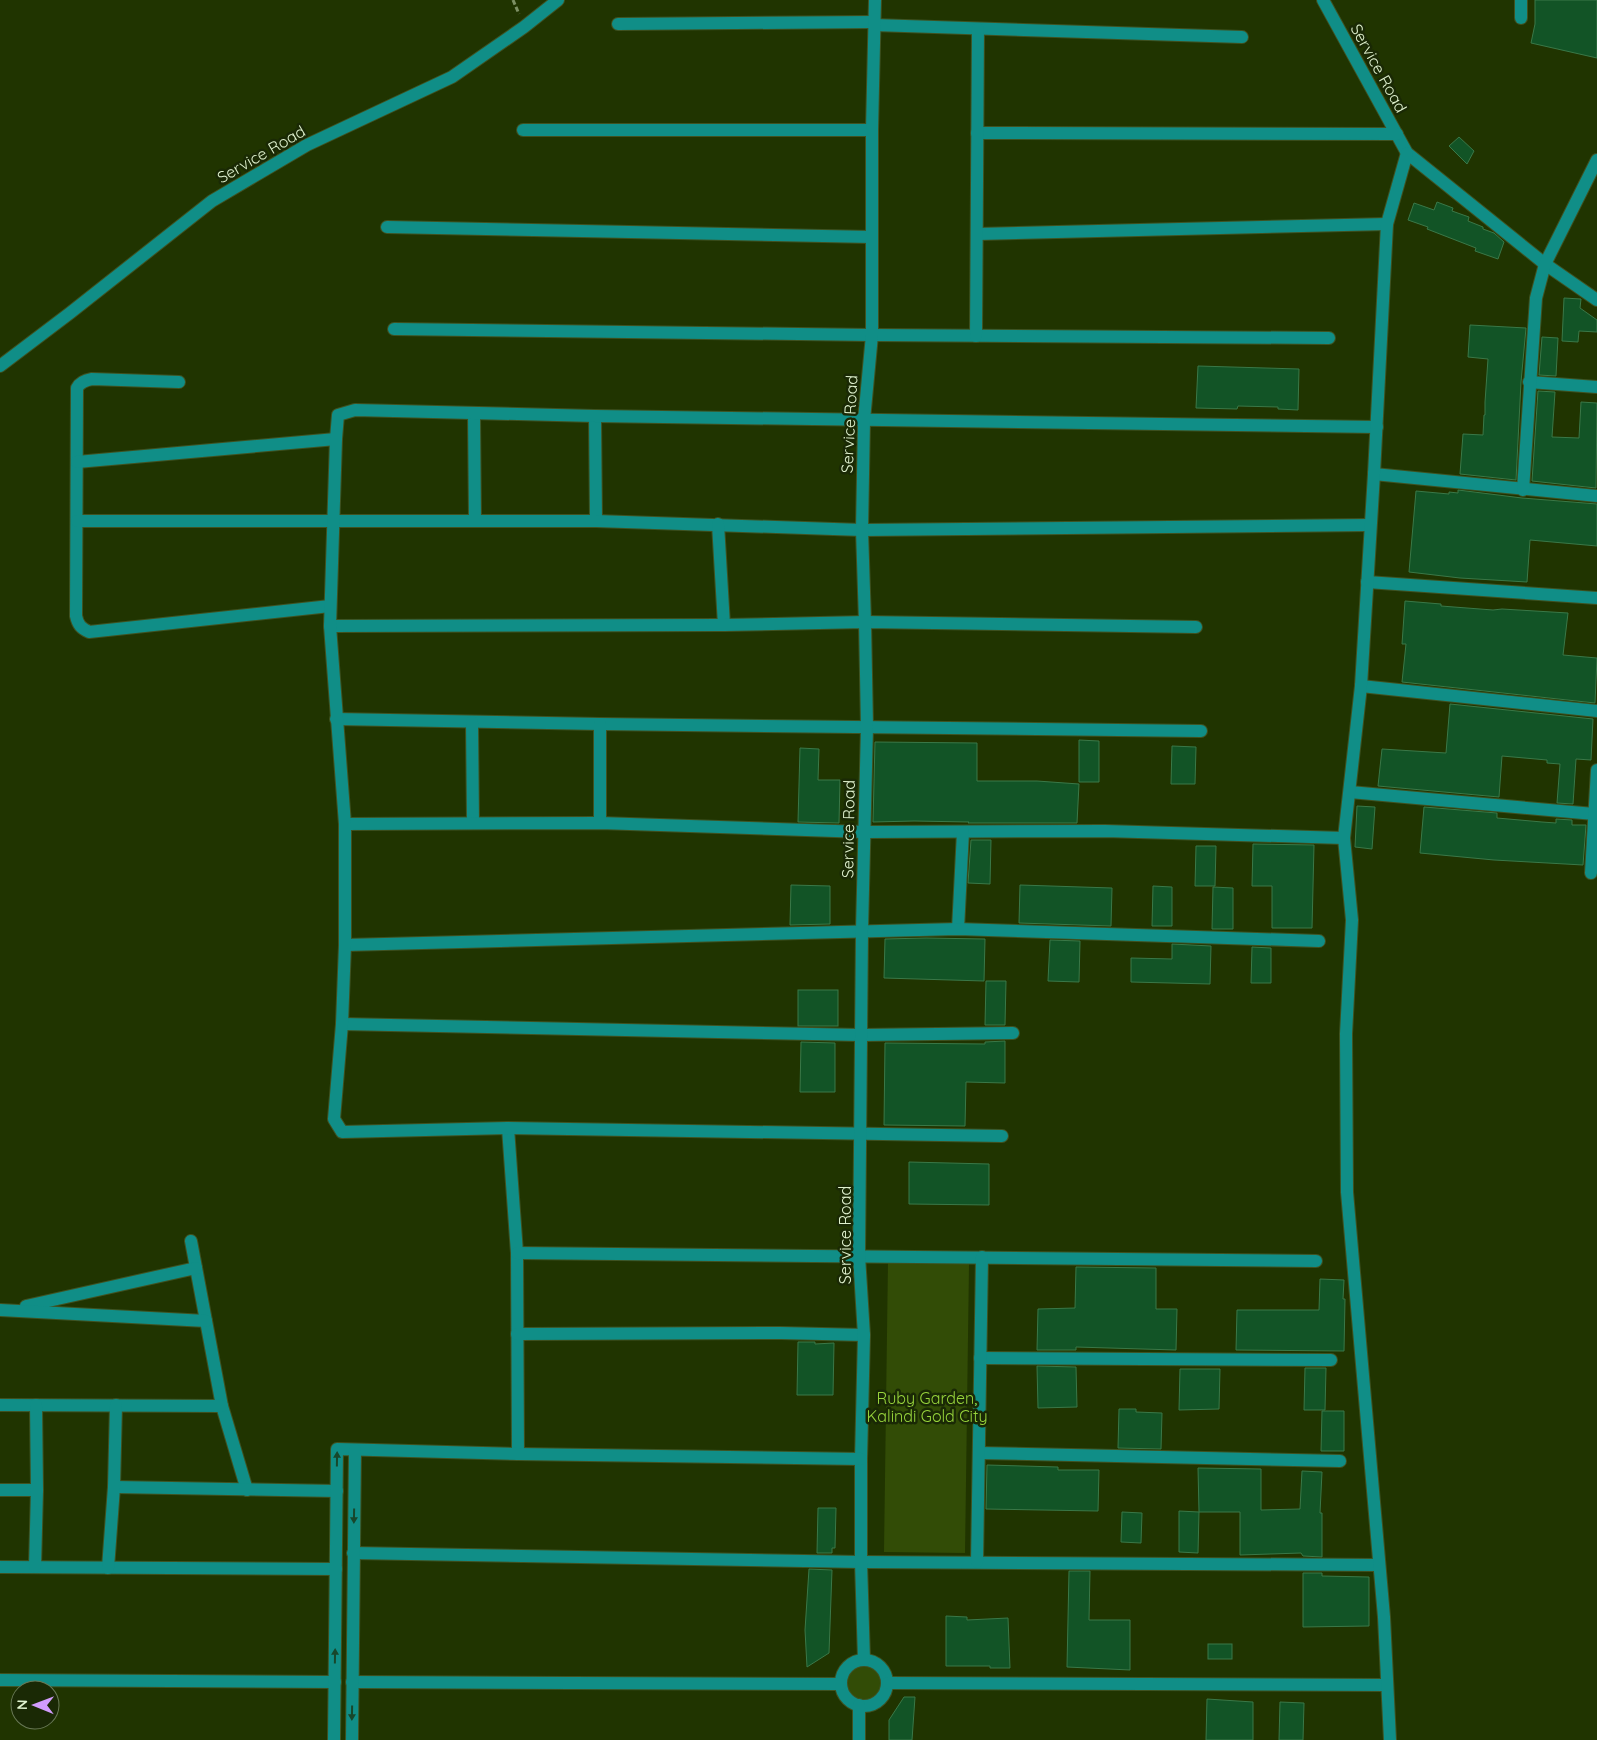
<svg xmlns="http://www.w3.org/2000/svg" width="1597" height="1740" font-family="Quicksand,sans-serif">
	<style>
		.green { fill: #324c06 }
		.building { fill: #125426; stroke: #3a7848 }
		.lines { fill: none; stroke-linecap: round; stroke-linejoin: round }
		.minor-casing { stroke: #3f5221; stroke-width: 14 }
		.path { stroke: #7d9064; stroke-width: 3; stroke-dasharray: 5 2.5; stroke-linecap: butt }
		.minor { stroke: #108e87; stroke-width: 12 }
		.oneway { fill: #17472c }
		.labels { text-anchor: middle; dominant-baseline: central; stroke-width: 5; stroke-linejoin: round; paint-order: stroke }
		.street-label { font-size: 16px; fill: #e0f2cf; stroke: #1a2905 }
		.park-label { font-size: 16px; fill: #98d53c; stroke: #1a2905 }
	</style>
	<rect width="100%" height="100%" fill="#203400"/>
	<g class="green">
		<path d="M888,1262L969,1264L965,1553L884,1552Z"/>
		<circle cx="864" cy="1682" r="22"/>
	</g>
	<g class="building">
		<path d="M1535,0H1597V58L1531,43L1535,24Z"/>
		<path d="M1459,137L1474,151L1467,164L1449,146Z"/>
		<path d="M1437,202L1453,208L1452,211L1469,217L1468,221L1483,227V229L1494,233L1504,242L1498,259L1475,251L1476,248L1427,229L1428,227L1408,220L1414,203L1434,210Z"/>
		<path d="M1564,298L1581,299L1580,308L1597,320V332L1579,331L1578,342L1562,341Z"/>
		<path d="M1470,325L1526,328L1521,382L1516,480L1460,474L1463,434L1483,435L1484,415H1485V402L1488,359L1468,357Z"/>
		<path d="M1542,337L1558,338L1556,376L1539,375Z"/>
		<path d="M1198,366L1299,369L1298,410L1278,409V407L1238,406L1237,409L1196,408Z"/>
		<path d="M1538,391L1555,392L1552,437L1579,438L1581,402L1597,403L1596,488L1532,481Z"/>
		<path d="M1458,490L1522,498L1597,504V546L1530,540L1527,582L1460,578L1409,572L1416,491L1449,494V492L1458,493Z"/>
		<path d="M1405,601L1441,604V606L1493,610L1502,609L1568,613L1563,655L1597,658L1595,703L1402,682L1406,644H1402Z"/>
		<path d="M1450,704L1593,719L1591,760L1576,759L1573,804L1557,803L1560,764L1547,763V760L1502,756L1499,797L1378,786L1382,749L1446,753Z"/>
		<path d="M1079,740L1099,741V782H1079Z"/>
		<path d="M875,742L977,743V781H1037L1079,784L1077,823H968L969,822L914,821L873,822Z"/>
		<path d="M1172,746L1196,747L1195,784H1171Z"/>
		<path d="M800,748L819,749L818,780H840L839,823L798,822Z"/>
		<path d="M1357,806L1375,807L1372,849L1355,847Z"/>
		<path d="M1424,807L1497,813V818L1542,822L1556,823V819L1572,820V825H1586L1583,865L1494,860L1420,853Z"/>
		<path d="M971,840H991L990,884L968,883Z"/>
		<path d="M1253,844L1314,845L1312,928H1272V886H1252Z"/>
		<path d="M1196,846H1216L1215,886H1195Z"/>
		<path d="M791,885L830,886V924L790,925Z"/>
		<path d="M1020,885L1112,888L1111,926L1019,923Z"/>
		<path d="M1153,886L1172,887V926H1152Z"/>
		<path d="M1213,887L1233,888V929H1212Z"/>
		<path d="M926,938L985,939L984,981L884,978L885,939Z"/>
		<path d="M1050,940L1080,941L1079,982L1048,981Z"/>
		<path d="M1172,944L1211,946L1210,984L1131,982V958L1172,959Z"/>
		<path d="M1252,947L1271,948V983H1251Z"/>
		<path d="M986,981H1006L1005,1025H985Z"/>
		<rect x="798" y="990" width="40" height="36"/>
		<path d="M1005,1041V1083L966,1082L965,1126L884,1125L885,1043L985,1044V1042Z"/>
		<path d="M801,1042L835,1043V1092H800Z"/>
		<path d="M909,1162L989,1164V1205L909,1204Z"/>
		<path d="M1076,1267L1156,1268V1309H1177L1176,1350L1076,1347V1350H1037L1038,1309L1075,1308Z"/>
		<path d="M1320,1279L1344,1280L1343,1299H1345L1344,1351L1236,1350L1237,1310H1319Z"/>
		<path d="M798,1342H815V1344L834,1343L833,1395H797Z"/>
		<path d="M1037,1366L1076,1367L1077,1407L1038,1408Z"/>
		<path d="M1305,1368H1326L1325,1410H1304Z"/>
		<path d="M1180,1369H1220L1219,1409L1179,1410Z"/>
		<path d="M1119,1409H1136V1412L1162,1413L1161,1449L1118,1448Z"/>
		<path d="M1322,1411H1344V1451H1321Z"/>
		<path d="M987,1465L1058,1467V1470H1099L1098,1511L986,1509Z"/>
		<path d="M1198,1468L1261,1469V1510L1300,1509L1302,1471L1322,1472L1320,1513H1322V1557L1303,1556L1301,1553L1240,1555V1512H1199Z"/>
		<path d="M818,1508H836L835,1548H832V1553H817Z"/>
		<path d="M1179,1511L1199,1512L1198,1553L1179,1552Z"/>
		<path d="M1122,1512L1142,1513L1141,1543L1121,1542Z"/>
		<path d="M809,1569L832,1570L829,1653L807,1667L805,1630Z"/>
		<path d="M1069,1571H1090L1089,1620H1130V1670L1067,1667Z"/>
		<path d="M1303,1573H1322V1576L1369,1577V1626L1303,1627Z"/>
		<path d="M946,1616L967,1617V1620L1008,1618L1010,1668H990V1666H946Z"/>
		<rect x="1208" y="1644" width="24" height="15"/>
		<path d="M904,1697H915L912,1740H889V1720Z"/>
		<path d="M1207,1699L1253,1702V1740H1206Z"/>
		<path d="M1280,1702L1304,1703L1303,1740H1279Z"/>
	</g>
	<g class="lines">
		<g class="minor-casing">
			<g id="minor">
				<path d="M1323,0L1407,153L1545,264L1597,300"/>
				<path d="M1521,0V18"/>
				<path d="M618,24L874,22"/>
				<path d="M874,25L1242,37"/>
				<path d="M523,130H872"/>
				<path d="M977,133L1397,134"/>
				<path d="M387,227L872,237"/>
				<path d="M977,234L1387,224"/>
				<path d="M394,329L872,335L1329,338"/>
				<path d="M976,336L978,29"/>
				<path d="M0,366L70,313L212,201L307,145L452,77L524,27L558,0"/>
				<path d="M179,382L92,379C86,380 80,382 77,388L76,616C78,625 81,628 89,632L330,606"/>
				<path d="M1529,382L1597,387"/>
				<path d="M474,414L475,521"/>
				<path d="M595,416L596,521"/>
				<path d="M77,462L336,439"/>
				<path d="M1374,474L1597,496"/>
				<path d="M1523,490L1536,298L1545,264L1597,160"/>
				<path d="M77,521H596L862,530L1370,525"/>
				<path d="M718,524L724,625"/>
				<path d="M1367,582L1597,598"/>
				<path d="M330,626L724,625L865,622L1196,627"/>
				<path d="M1361,686L1597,711"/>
				<path d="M336,719L600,724L1201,731"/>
				<path d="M472,722L473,823"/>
				<path d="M600,724V823"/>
				<path d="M1350,792L1594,814"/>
				<path d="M345,824L600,823L864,832L1105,831L1344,838"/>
				<path d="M1591,873L1597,770"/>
				<path d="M958,929L963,832"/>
				<path d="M345,945L958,929L1319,941"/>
				<path d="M342,1024L861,1035L1013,1033"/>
				<path d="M508,1128L517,1253L518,1454"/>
				<path d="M1002,1136L508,1128L342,1132L334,1119L342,1024L345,945V824L330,626L336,439L338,415L355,410L595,416L1377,427"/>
				<path d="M191,1241L222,1406L247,1490"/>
				<path d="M517,1253L1316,1261"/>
				<path d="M26,1306L196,1268"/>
				<path d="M0,1310L206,1321"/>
				<path d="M517,1334L781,1333L864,1335"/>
				<path d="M980,1358L1331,1360"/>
				<path d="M0,1405L222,1406"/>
				<path d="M979,1453L1340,1461"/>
				<path d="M114,1487L337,1491"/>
				<path d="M0,1490H37"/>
				<path d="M353,1553L861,1562L1379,1565"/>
				<path d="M977,1562L982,1257"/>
				<path d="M0,1567L336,1569"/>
				<path d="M35,1567L37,1490L36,1405"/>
				<path d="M108,1568L114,1487L116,1405"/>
				<circle cx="864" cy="1683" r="23"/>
				<path d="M864,1660L861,1562V1459L864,1335L859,1256L862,930L867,727L865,622L862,530L864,420L872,335V130L875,0"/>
				<path d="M0,1680L335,1682"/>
				<path d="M352,1682L841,1684"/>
				<path d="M888,1683L1387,1685"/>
				<path d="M859,1705V1740"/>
				<path d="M334,1740L337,1449L518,1454L861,1459"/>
				<path d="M352,1740L355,1450"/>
				<path d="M1390,1740L1384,1617L1347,1192L1346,1034L1352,920L1344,838L1361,686L1374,474L1387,224L1407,153"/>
			</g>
		</g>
		<path class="path" d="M513,0L519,14"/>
		<use href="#minor" class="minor"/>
	</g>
	<defs><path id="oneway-solid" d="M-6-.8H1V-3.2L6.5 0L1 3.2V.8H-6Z" transform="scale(1.25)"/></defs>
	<g class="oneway">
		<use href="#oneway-solid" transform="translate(337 1459) rotate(-89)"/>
		<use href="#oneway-solid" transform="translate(354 1516) rotate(91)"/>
		<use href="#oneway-solid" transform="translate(335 1656) rotate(-89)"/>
		<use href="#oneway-solid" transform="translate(352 1713) rotate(91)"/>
	</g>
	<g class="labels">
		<g class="street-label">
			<text transform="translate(1379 68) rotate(61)">Service Road</text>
			<text transform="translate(261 154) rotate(-30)">Service Road</text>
			<text transform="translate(849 424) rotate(-87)">Service Road</text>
			<text transform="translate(848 829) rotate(-89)">Service Road</text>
			<text transform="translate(845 1235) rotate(-90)">Service Road</text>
		</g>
		<g class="park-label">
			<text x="927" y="1398">Ruby Garden,<tspan x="927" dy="18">Kalindi Gold City</tspan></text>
		</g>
	</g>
	<g transform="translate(35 1705) rotate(271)"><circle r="24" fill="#1a2905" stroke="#697956"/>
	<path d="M0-4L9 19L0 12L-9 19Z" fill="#d29cfd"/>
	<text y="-8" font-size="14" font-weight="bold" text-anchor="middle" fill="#e0f2cf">N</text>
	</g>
</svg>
